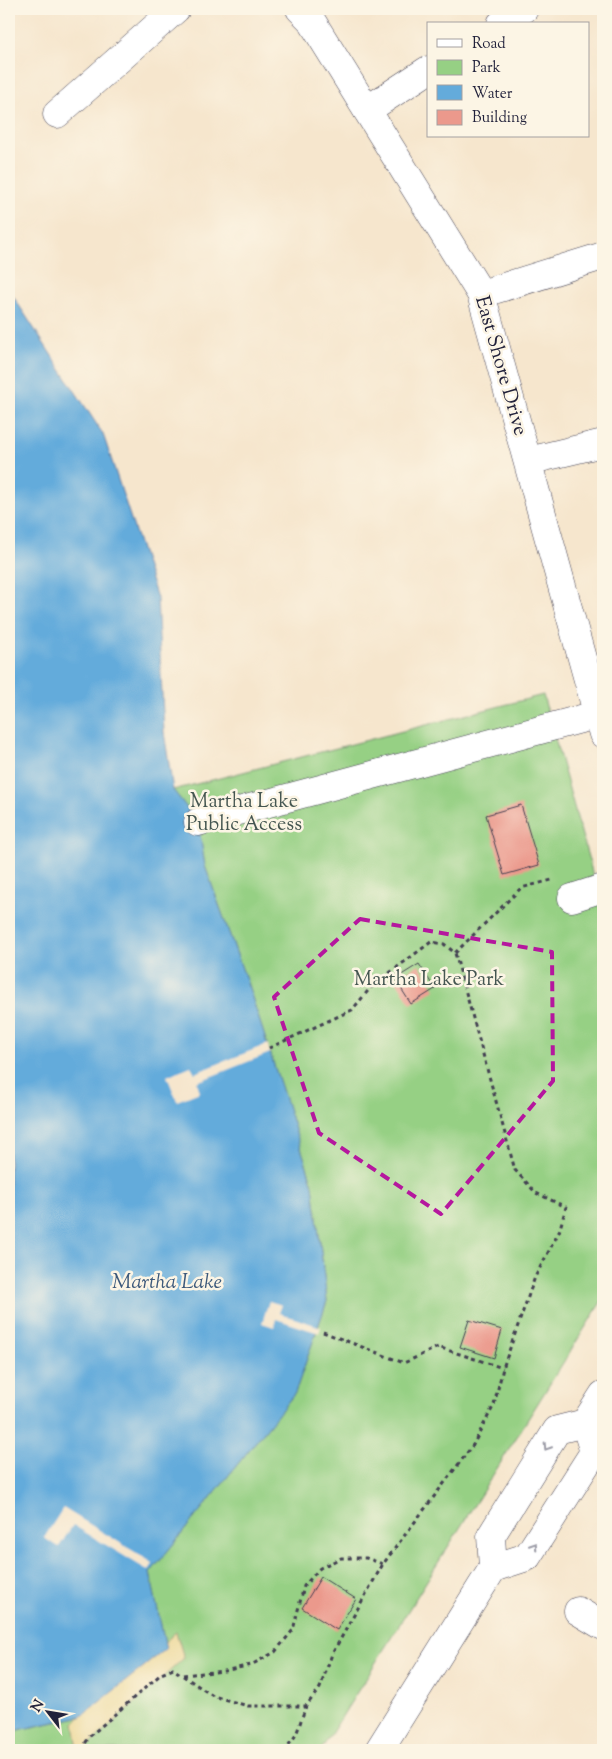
<svg xmlns="http://www.w3.org/2000/svg" width="612" height="1759" font-family="'Sorts Mill Goudy',serif">
	<style>
		.green { fill: #96d084; stroke: #5c7960 }
		.sand { fill: #eeda9e; stroke: #887e6c }
		.water { fill: #64abdb; stroke: #43668b }
		.pier { fill: #f6e6cd }
		.building { fill: #eb998c }
		.lines { fill: none; stroke-linecap: round; stroke-linejoin: round }
		.minor-casing { stroke: #423f51; stroke-width: 29 }
		.major-casing { stroke: #423f51; stroke-width: 29 }
		.path { stroke: #423f51; stroke-width: 3; stroke-dasharray: 4 4; stroke-linecap: butt }
		.minor { stroke: #fff; stroke-width: 28 }
		.major { stroke: #fff; stroke-width: 28 }
		.oneway { stroke: #9c9ca7 }
		.marked { fill: none; stroke: #b5179e; stroke-width: 4; stroke-dasharray: 10 6; stroke-linejoin: round }
		.labels { text-anchor: middle; dominant-baseline: central; stroke-width: 5; stroke-linejoin: round; paint-order: stroke }
		.street-label { font-size: 20px; fill: #22223b; stroke: #fcf5e5 }
		.park-label { font-size: 20px; fill: #455651; stroke: #fcf5e5 }
		.water-label { font-size: 21px; font-style: italic; fill: #3c597b; stroke: #fcf5e5 }
	</style>
	<rect width="100%" height="100%" fill="#fcf5e5"/>
	<filter id="ink" filterUnits="userSpaceOnUse"><feTurbulence type="fractalNoise" baseFrequency=".02" numOctaves="2"/><feDisplacementMap in="SourceGraphic" scale="10" xChannelSelector="R" yChannelSelector="G"/><feConvolveMatrix kernelMatrix="1 2 1 2 8 2 1 2 1" color-interpolation-filters="sRGB"/></filter>
	<filter id="wash" filterUnits="userSpaceOnUse"><feTurbulence type="fractalNoise" baseFrequency=".0096" numOctaves="4" result="noise"/><feDisplacementMap in="SourceGraphic" scale="20" xChannelSelector="R" yChannelSelector="G"/><feGaussianBlur stdDeviation="1.12" result="paint"/><feColorMatrix in="noise" values="0 0 0 0 0 0 0 0 0 0 0 0 0 0 0 0 0 1.4 0 .05"/><feComposite in="paint" operator="in"/></filter>
	<g filter="url(#wash)">
		<rect width="100%" height="100%" fill="#f6e6cd"/>
		<path class="green" d="M543,695L603,911V1299L321,1750H9V1732L82,1716L166,1649L150,1573L295,1393L327,1301L313,1185L249,988L205,866L198,822L173,790Z"/>
		<path class="sand" d="M176,1632L184,1658L83,1750H78L74,1723Z"/>
		<path class="water" d="M9,290L103,434L157,598L164,732L173,790L198,822L205,866L249,988L313,1185L327,1301L295,1393L150,1573L166,1649L82,1716L9,1732Z"/>
		<g class="pier">
			<path d="M268,1044L270,1053L197,1082L200,1092L177,1101L167,1076L191,1066L195,1073Z"/>
			<path d="M269,1301L282,1305L279,1313L321,1327L319,1333L276,1319L274,1327L262,1323Z"/>
			<path d="M63,1508L153,1563L149,1571L73,1525L59,1547L44,1538Z"/>
		</g>
		<g id="blocks">
			<g class="building">
				<path d="M521,805L539,865L504,875L486,815Z"/>
				<path d="M419,964L435,989L411,1004L395,979Z"/>
				<path d="M469,1320L502,1330L494,1358L460,1347Z"/>
				<path d="M321,1577L356,1599L337,1630L302,1608Z"/>
			</g>
		</g>
	</g>
	<g filter="url(#ink)">
		<use href="#blocks" fill-opacity="0" stroke="#423f51" stroke-width="1"/>
		<g class="lines">
			<g class="minor-casing">
				<g id="minor">
					<path d="M300,9L311,20L481,294L603,734"/>
					<path d="M501,24L524,9"/>
					<path d="M367,110L428,70"/>
					<path d="M57,114L176,9"/>
					<path d="M481,294L603,256"/>
					<path d="M528,461L603,443"/>
					<path d="M198,822L603,713"/>
					<path d="M572,898L603,888"/>
					<path d="M578,1611L603,1626"/>
				</g>
			</g>
			<g class="major-casing">
				<g id="major">
					<path d="M493,1568L527,1557L594,1452L585,1423"/>
					<path d="M379,1750L493,1568L491,1536L557,1430L585,1423L603,1395"/>
				</g>
			</g>
			<g class="path">
				<path d="M455,953L521,888L552,880"/>
				<path d="M269,1048L352,1010L372,986L431,942L444,944L455,953L515,1170L536,1193L566,1207L559,1232L535,1277L503,1368L494,1405L473,1445L383,1564L332,1654L320,1688L306,1706L296,1735L285,1750"/>
				<path d="M323,1332L404,1363L438,1347L503,1368"/>
				<path d="M183,1675L224,1671L251,1665L275,1652L293,1630L304,1586L320,1568L341,1558H366L383,1564"/>
				<path d="M81,1750L90,1736L161,1674L173,1669L213,1696L248,1706H306"/>
			</g>
			<use href="#minor" class="minor"/>
			<use href="#major" class="major"/>
		</g>
		<defs><path id="oneway-chevron" d="M-2-3.5L2.5 0L-2 3.5" fill="none" stroke-width="1.6" stroke-linecap="round" stroke-linejoin="round" transform="scale(1.25)"/></defs>
		<g class="oneway">
			<use href="#oneway-chevron" transform="translate(547 1447) rotate(122)"/>
			<use href="#oneway-chevron" transform="translate(534 1546) rotate(-57)"/>
		</g>
	</g>
	<path class="marked" d="M360,919L552,952L553,1081L441,1214L319,1133L274,997Z"/>
	<g class="labels">
		<g class="street-label">
			<text transform="translate(500 366) rotate(74)">East Shore Drive</text>
		</g>
		<g class="park-label">
			<text x="244" y="802">Martha Lake<tspan x="244" dy="23">Public Access</tspan></text>
			<text x="429" y="980">Martha Lake Park</text>
		</g>
		<g class="water-label">
			<text x="167" y="1283">Martha Lake</text>
		</g>
	</g>
	<rect width="612" height="1759" fill="none" stroke="#fcf5e5" stroke-width="30"/>
	<rect x="427" y="22" width="162" height="115" fill="#fcf5e5" stroke="#a5a1a1"/>
	<rect x="437" y="39" width="25" height="8" fill="#ffffff" stroke="#a5a1a1"/>
	<text x="472" y="48" font-size="15" fill="#22223b">Road</text>
	<rect x="437" y="60" width="25" height="15" fill="#96d084" stroke="#a5a1a1"/>
	<text x="472" y="72" font-size="15" fill="#22223b">Park</text>
	<rect x="437" y="85" width="25" height="15" fill="#64abdb" stroke="#a5a1a1"/>
	<text x="472" y="98" font-size="15" fill="#22223b">Water</text>
	<rect x="437" y="110" width="25" height="15" fill="#eb998c" stroke="#a5a1a1"/>
	<text x="472" y="122" font-size="15" fill="#22223b">Building</text>
	<g transform="translate(48 1712) rotate(301)" stroke="#fcf5e5" stroke-width="4" paint-order="stroke">
	<path d="M0-4L9 19L0 12L-9 19Z" fill="#22223b"/>
	<text y="-8" font-size="14" font-weight="bold" text-anchor="middle" fill="#22223b">N</text>
	</g>
</svg>
